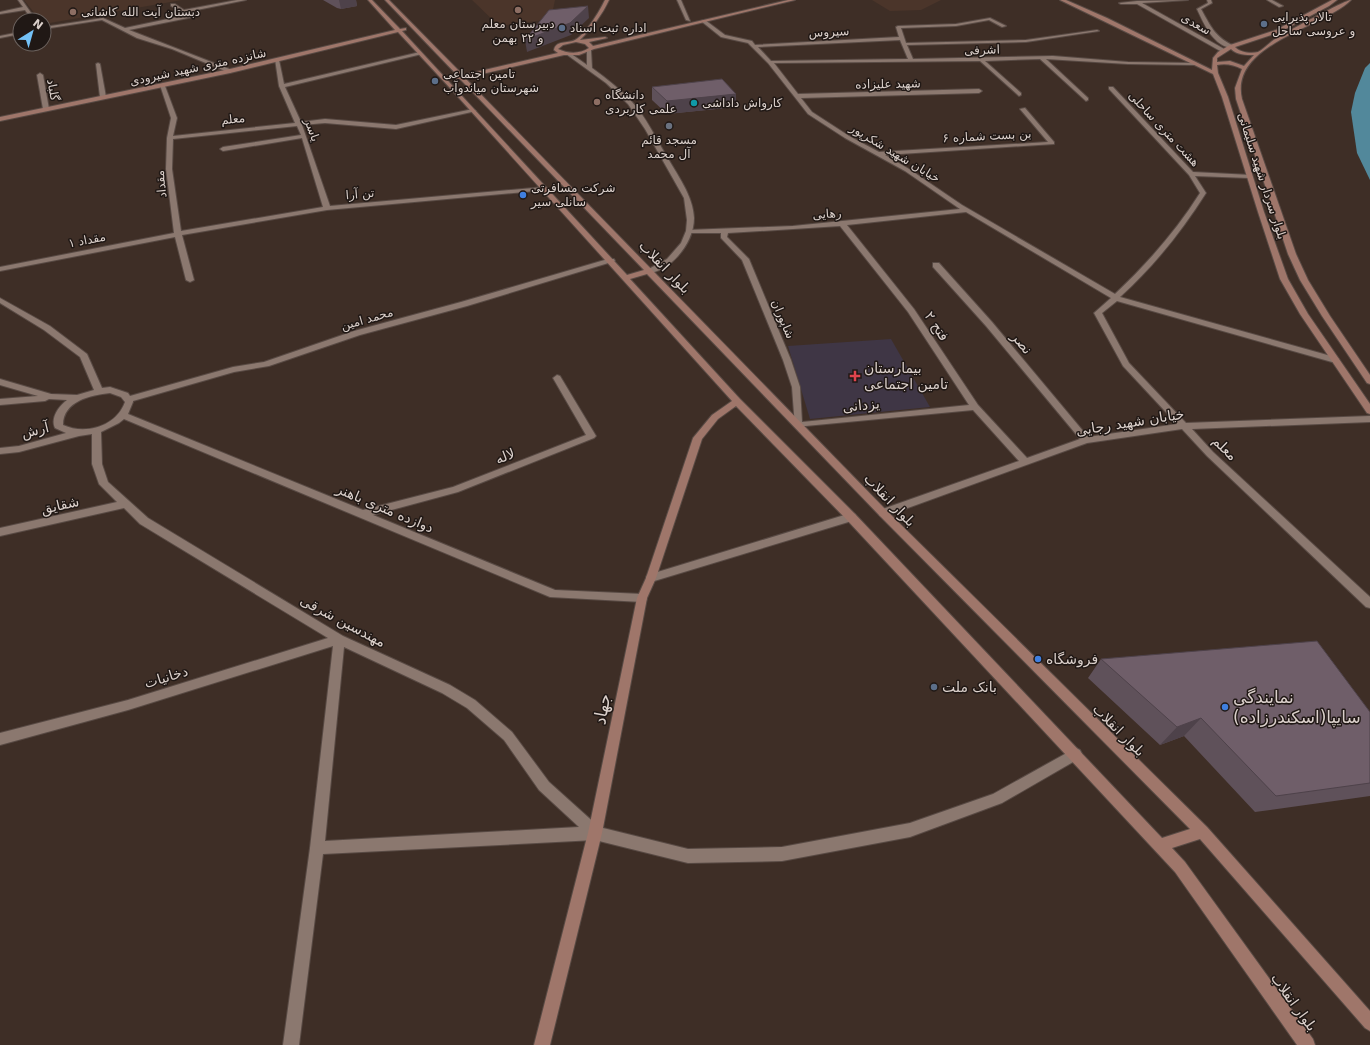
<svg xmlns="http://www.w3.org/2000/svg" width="1370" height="1045" font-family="'DejaVu Sans','Noto Naskh Arabic',sans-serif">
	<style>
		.built { fill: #4b352a }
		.medical { fill: #3f3645 }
		.water { fill: #52889b }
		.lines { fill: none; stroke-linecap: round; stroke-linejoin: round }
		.minor-casing { stroke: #584a44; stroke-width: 2 }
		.tertiary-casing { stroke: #584a44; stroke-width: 2 }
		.secondary-casing { stroke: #584a44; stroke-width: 2 }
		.minor { fill: #8b786f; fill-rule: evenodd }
		.tertiary { fill: #8b786f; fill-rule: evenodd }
		.secondary { fill: #9f766a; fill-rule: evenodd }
		.wall { fill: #5f515a }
		.shaded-wall { fill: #4e424a }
		.building { fill: #6f5e69; stroke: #4e424a }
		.education-dot { fill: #8d6e63; stroke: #201815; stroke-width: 1.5 }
		.service-dot { fill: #5c6f8a; stroke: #201815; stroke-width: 1.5 }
		.culture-dot { fill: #0f9aa8; stroke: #201815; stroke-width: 1.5 }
		.worship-dot { fill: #6b7280; stroke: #201815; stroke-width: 1.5 }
		.shop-dot { fill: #3f7fe0; stroke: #201815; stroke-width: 1.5 }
		.health-dot { fill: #e0444e; stroke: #201815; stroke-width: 1.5 }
		.labels { text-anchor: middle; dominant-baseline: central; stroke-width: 3; stroke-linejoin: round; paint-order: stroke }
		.far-poi-label { font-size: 12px; fill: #dbd0cb; stroke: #201815; text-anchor: start }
		.far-street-label { font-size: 12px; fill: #dbd0cb; stroke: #201815 }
		.street-label { font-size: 14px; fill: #dbd0cb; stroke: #201815 }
		.poi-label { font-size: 14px; fill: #dbd0cb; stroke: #201815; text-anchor: start }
		.near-poi-label { font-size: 17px; fill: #dbd0cb; stroke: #201815; text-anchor: start }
		.near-street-label { font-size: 17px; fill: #dbd0cb; stroke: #201815 }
	</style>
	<rect width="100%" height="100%" fill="#3e2e26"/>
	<g class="built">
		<path d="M24,0H182L44,24V20H40Z"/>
		<path d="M472,0H555L551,19L499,26Z"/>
		<path d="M872,0H941L921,10L890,11Z"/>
	</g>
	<path class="medical" d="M891,339L930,407L810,419L788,346Z"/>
	<path class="water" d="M1370,63V180L1357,153L1351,112L1355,93L1365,68Z"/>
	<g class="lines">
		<g class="minor-casing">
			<g id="minor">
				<path d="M18,0H22L36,20H32L25,10L0,14V12L23,7Z"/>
				<path d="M237,0H246L187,12L193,15V17L129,30L232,70L233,71L230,73L172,49L137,38L102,20L44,29V27L103,18L125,28L187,15L171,6V4H175L184,10Z"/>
				<path d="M677,0H681L690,21L686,20Z"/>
				<path d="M1188,0L1142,3L1226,50V52H1222L1137,4H1121L1119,3L1137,1Z"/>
				<path d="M1207,0H1211L1212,3L1201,9C1211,27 1215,37 1234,46V48C1214,48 1204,24 1197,9L1208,3Z"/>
				<path d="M1267,0H1272L1283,6L1279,7Z"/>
				<path d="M990,18L1006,26L1002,27L989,20L956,26L901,28L906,43L1026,40L1097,30L1099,31L1026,42L907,45L913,59L1053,56L1128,62L1194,63L1196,64L1194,65L1128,64L1046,59L1088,98V100L1086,101L1040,59L985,61L1021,93V95L1019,96L980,61L774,63L798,94L979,89L982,91L979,93L801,98L812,112L849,136L879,152L1048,142L1020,109L1025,108L1054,142V144L885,155L909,169L962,205L1115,294C1147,264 1176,231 1200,193L1189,175L1109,89V87H1113L1193,172L1251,175V177L1249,178L1195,176L1206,193C1182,231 1154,266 1120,297L1338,358L1339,360L1338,362H1332L1117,301L1102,313L1129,363L1186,423L1370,416V422L1192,429L1213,452L1370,597V608L1366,607L1207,456L1182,429L1087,443L883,517L880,516L878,513L880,510L1019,461L973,410L795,427L792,387L783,360L742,260L721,238V233H689L687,232V230L793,226L960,209L905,171L845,138L808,114L768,63L748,43L721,37L701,21L705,20L725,35L752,41L755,45L899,37L896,27L898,26L956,24ZM900,40L908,59L771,61L758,47ZM966,212L1111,298L1094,313L1123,366L1177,424L1088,437L992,322L939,263H933V267L986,326L1080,439L1027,458L978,405L914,309L847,225ZM840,226L908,312L969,405L802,422L800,387L791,360L749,259L727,237L728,233Z"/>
				<path d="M20,32V34L0,38V36Z"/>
				<path d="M420,52L422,54L285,87L301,122L325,119L396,125L473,109L476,111L396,129L325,123L302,125L330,206L545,187L547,188V190L327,210L182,235L194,280L190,282L186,280L175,237L0,271V267L174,233L166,169L167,138L171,118L160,85L165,86L177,118L173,136L295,123L279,86L275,59L279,60L284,84ZM297,126L301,135L223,147L220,149L223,151L302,138L323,207L181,231L172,169L173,139Z"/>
				<path d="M98,63L100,64L106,97L103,99L100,97L96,64Z"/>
				<path d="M40,73L43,75L49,109L46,111L43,109L37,75Z"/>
				<path d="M608,259H614L615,261L467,306L360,335L269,366L234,372L133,401V402L128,414L363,510L453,487L586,435L553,378L557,375L560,376L596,436L594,438L458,492L373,515L555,590L642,594L646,595L647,598L646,601L642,602L550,597L124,419L119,423L101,432L102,464L108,482L148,518L343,636L450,685L475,700L512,732L549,782L599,827L688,849L782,847L910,823L993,794L1072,750L1076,748L1080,750L1082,754L1080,758L1002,803L910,837L782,861L688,863L595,840L323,854L299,1045H283L310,848L333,646L128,710L0,745V733L128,700L328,638L140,524L124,508L0,536V528L117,502L99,484L92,464V434L79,436L19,452L0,454V448L19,446L66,433L55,428C50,418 59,406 67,400L49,399L45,401L0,405V399L38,396L0,385V379L51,394L77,395L94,390L80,357L44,330L0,303V298L50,326L87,354L102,388L110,387L128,393L130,396L233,367L264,362L354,331L461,302ZM110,393L121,397L125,402C116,427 85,435 63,425C63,401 91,395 110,393ZM344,647L442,693L467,708L504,740L539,790L579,827L325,841Z"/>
				<path d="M851,513L855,514L856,517L855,520L651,582L647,581L646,578L647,575L651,574Z"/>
			</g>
		</g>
		<g class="tertiary-casing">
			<path id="tertiary" d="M589,49L591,50L592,68C606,78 620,89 632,102C646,117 655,137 666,155C677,175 693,195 694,218C694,232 687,246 678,256C671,264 657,274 646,273L645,271L667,259L681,243L686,231L687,220L684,198L645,129L628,104L606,83L566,54L570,53L587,65V50Z"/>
		</g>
		<g class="secondary-casing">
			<g id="secondary">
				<path d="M368,0H372L400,29L406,28V30L402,31L627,275L644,270L460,79H456V77L458,76L385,0H389L463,75L558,53L554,50C556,40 567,44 575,40C586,34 599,12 605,0H609C602,15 592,28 580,40L605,37L607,38L589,42L593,46L788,0H795L594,49L579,55H564L465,78L886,510L1207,827L1370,1011V1031L1365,1028L1200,839L1172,848L1185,862L1313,1039L1315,1045H1297L1175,872L847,520L736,406L718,419L702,439L656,578L647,598L602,833L550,1045H534L588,833L637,598L646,578L693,438L712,415L732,401L450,88L398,32L230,73L0,121V117L230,69L395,30ZM576,42L585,44L589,48C580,54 568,54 558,49L563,45ZM647,274L880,516L1190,829L1162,838L855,514L740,399L630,279Z"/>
				<path d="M1060,0H1066L1107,18L1212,70L1213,58L1218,52L1230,45L1276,30L1332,0H1337L1329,6L1280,32L1235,47C1239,52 1251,54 1258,52C1264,49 1271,41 1278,37C1287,32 1345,0 1351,0C1323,28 1229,44 1242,99L1296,254L1308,280L1330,316L1370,375V384L1367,383L1322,316L1300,280L1288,254L1236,99L1235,88L1242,69C1234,65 1226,63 1217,65L1218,73L1228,97L1264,212L1288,279L1308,314L1370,404V414L1367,413L1300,314L1280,279L1258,212L1222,97L1213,74ZM1231,49C1237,55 1246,55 1254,55L1244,66L1230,61L1217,62V58Z"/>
			</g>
		</g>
		<use href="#minor" class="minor"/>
		<use href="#tertiary" class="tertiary"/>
		<use href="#secondary" class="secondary"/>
	</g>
	<g class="wall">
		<path d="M323,0H356L357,6L341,9L337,8Z"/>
		<path d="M652,87L736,107L667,114L652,100Z"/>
		<path d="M1101,659L1370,712V796L1255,812L1184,736L1160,745L1088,678Z"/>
	</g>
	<g class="shaded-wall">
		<path d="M339,0H356L357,6L341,9Z"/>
		<path d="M588,6L589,18L571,35L527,52L525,40Z"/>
		<path d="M736,94V107L667,114V101Z"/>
		<path d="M1201,718L1184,736L1160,745L1177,727Z"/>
	</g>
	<g class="building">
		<path d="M588,6L570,23L525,40L549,10Z"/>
		<path d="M722,79L736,94L667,101L652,87Z"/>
		<path d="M1317,641L1370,712V783L1276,796L1201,718L1177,727L1101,659Z"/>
	</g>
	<g class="education-dot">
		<circle cx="518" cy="10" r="4"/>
		<circle cx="73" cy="12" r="4"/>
		<circle cx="597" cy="102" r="4"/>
	</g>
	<g class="service-dot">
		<circle cx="1264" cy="24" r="4"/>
		<circle cx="562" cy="28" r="4"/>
		<circle cx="435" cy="81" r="4"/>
		<circle cx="934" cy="687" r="4"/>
	</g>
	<circle class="culture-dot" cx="694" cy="103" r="4"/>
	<circle class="worship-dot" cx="669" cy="126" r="4"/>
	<g class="shop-dot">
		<circle cx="523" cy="195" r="4"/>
		<circle cx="1038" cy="659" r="4"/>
		<circle cx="1225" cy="707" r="4"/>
	</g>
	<path class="health-dot" d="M853 370h4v4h4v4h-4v4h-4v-4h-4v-4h4z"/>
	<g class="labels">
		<g class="far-poi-label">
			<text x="81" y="12">دبستان آیت الله کاشانی</text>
			<text x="1272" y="17">تالار پذیرایی<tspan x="1272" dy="14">و عروسی ساحل</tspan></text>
			<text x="518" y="24" text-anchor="middle">دبیرستان معلم<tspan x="518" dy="14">و ۲۲ بهمن</tspan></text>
			<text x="570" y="28">اداره ثبت اسناد</text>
			<text x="443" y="74">تامین اجتماعی<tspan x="443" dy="14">شهرستان میاندوآب</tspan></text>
			<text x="605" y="95">دانشگاه<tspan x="605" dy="14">علمی کاربردی</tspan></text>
			<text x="702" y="103">کارواش داداشی</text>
			<text x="669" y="140" text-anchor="middle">مسجد قائم<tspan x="669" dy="14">آل محمد</tspan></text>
			<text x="531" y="188">شرکت مسافرتی<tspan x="531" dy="14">سانلی سیر</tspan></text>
		</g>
		<g class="far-street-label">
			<text transform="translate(1196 24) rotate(29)">سعدی</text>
			<text transform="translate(829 32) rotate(-3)">سیروس</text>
			<text transform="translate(982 50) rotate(-2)">اشرفی</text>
			<text transform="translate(198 67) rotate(-12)">شانزده متری شهید شیرودی</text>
			<text transform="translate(888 84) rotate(-1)">شهید علیزاده</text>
			<text transform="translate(53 90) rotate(79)">گلباد</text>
			<text transform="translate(233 119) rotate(-6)">معلم</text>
			<text transform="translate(1164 129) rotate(47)">هشت متری ساحلی</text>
			<text transform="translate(312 130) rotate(70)">یاسر</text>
			<text transform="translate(987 136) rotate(-3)">بن بست شماره ۶</text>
			<text transform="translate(895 153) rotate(31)">خیابان شهید شکرپور</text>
			<text transform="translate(1262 176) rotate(72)">بلوار سردار شهید سلیمانی</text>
			<text transform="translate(161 184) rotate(-96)">مقداد</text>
			<text transform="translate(360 194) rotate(-5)">تن آرا</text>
			<text transform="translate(827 214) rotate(-4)">رهایی</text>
			<text transform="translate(87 240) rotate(-11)">مقداد ۱</text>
			<text transform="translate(367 319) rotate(-16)">محمد امین</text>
			<text transform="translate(783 319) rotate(67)">شاپوران</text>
		</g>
		<g class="street-label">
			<text transform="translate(665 267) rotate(46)">بلوار انقلاب</text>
			<text transform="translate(937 326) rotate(56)">فتح ۲</text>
			<text transform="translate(1022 343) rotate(50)">نصر</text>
			<text transform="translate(861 405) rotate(-6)">یزدانی</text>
			<text transform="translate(1130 422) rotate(-9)">خیابان شهید رجایی</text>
			<text transform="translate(35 430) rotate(-14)">آرش</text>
			<text transform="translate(1225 448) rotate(44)">معلم</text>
			<text transform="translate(505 456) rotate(-21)">لاله</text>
			<text transform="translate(890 500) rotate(46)">بلوار انقلاب</text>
			<text transform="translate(60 505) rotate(-13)">شقایق</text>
			<text transform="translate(385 508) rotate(23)">دوازده متری باهنر</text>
			<text transform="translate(343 621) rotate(28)">مهندسین شرقی</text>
			<text transform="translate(166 677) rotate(-17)">دخانیات</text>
			<text transform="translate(1119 730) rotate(45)">بلوار انقلاب</text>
			<text transform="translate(1294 1002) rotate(54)">بلوار انقلاب</text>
		</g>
		<g class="poi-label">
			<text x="864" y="368">بیمارستان<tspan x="864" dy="16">تامین اجتماعی</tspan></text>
			<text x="1046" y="659">فروشگاه</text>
			<text x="942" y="687">بانک ملت</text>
		</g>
		<g class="near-poi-label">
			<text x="1233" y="697">نمایندگی<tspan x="1233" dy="20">سایپا(اسکندرزاده)</tspan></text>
		</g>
		<g class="near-street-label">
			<text transform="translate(602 709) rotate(-79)">جهاد</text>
		</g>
	</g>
	<g transform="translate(32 32) rotate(37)"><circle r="19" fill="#201815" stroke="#6b625e"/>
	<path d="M0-3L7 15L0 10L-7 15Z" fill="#73c1f6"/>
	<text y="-6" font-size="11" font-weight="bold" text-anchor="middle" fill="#dbd0cb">N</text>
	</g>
</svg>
